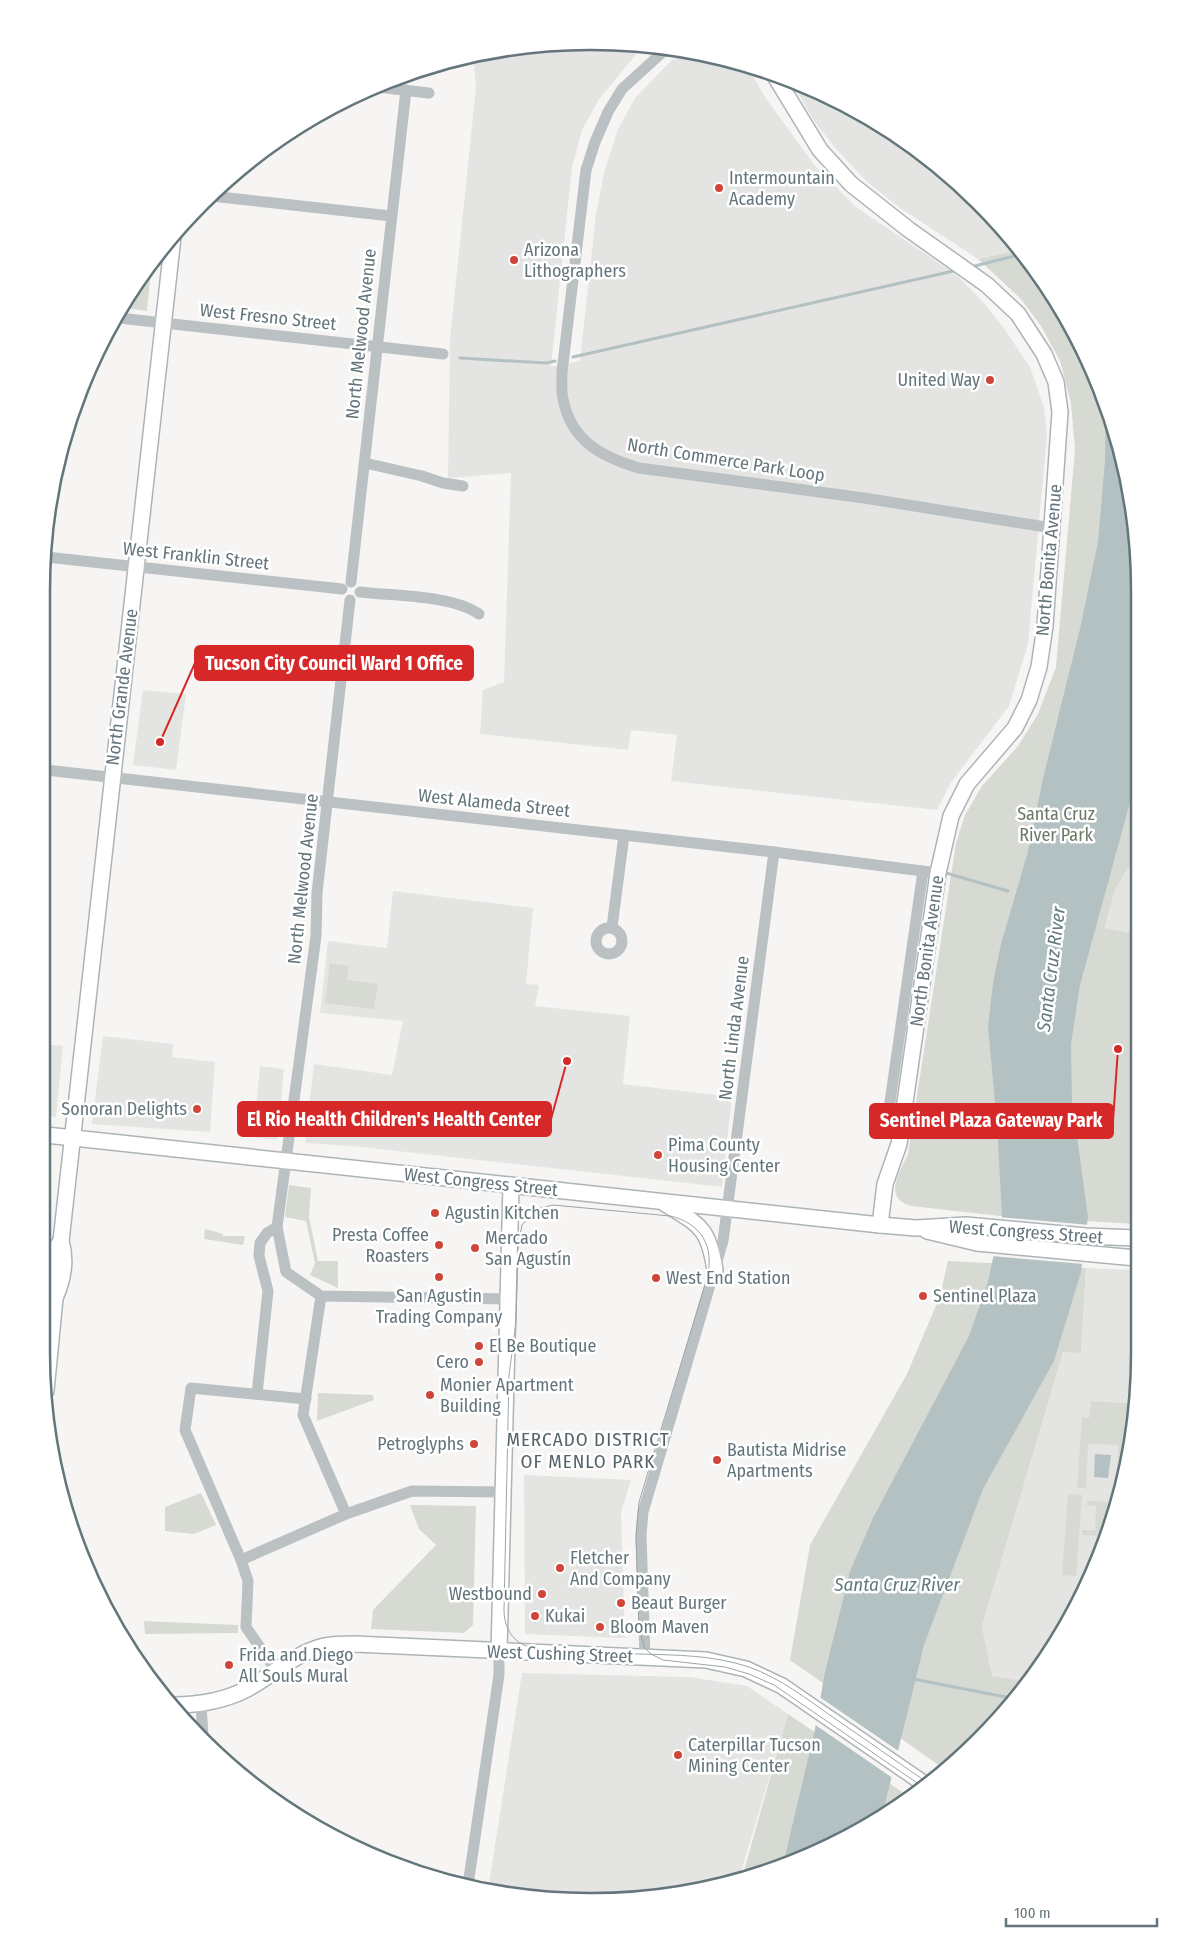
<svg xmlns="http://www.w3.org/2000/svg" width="1181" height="1943" font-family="'Fira Sans Condensed',sans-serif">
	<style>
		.built { fill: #e4e5e3 }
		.green { fill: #d6dad3 }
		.water { fill: #b4c1c3 }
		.pier { fill: #f6f5f3 }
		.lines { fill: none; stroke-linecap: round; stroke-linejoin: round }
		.stream { stroke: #b4c1c3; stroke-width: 3 }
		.secondary-casing { stroke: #adb4b7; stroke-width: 18 }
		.street { stroke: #bbc0c2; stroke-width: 11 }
		.secondary { stroke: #fff; stroke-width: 15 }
		.tram { stroke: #9da5a8; stroke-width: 1 }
		.poi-dot { fill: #d04539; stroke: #fff; stroke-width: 2 }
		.labels { text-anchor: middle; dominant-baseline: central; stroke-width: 5; stroke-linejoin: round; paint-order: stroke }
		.poi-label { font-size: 18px; fill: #64757b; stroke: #fff; text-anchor: start }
		.street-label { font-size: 18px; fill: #64757b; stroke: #fff }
		.park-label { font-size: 18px; fill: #6d7966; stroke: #fff }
		.water-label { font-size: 19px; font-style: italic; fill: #647a7d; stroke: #fff }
		.neighbourhood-label { font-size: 19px; letter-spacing: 1px; fill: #556267; stroke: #fff }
		.rim { fill: none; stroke: #64757b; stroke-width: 2.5 }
		.leader { fill: none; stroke: #d62828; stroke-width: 2 }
		.callout-dot { fill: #d62828; stroke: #fff; stroke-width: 2 }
		.callout { fill: #d62828; stroke: #d62828; stroke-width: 2 }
		.callout-label { font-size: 19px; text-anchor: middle; font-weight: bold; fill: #fff }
	</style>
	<rect width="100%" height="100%" fill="#f6f5f3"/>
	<g class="built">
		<path d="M626,42L644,45L599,99L582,130L572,167L551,367L580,361L596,213L605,169L618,129L635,98L672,60L688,53L732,60L746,65L767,100L816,167L856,207L958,276L982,301L1003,327L1030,367L1044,407L1047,434L1028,644L1009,706L950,784L937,810L671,781L677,735L631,730L628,750L480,734L483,690L504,682L511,473L448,478L450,339L476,87L473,57L519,46Z"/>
		<path d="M792,82L833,98L925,155L1004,229L1019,250L978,259L900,208L867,182L836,149L814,121Z"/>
		<path d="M143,690L186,694L176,770L133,765Z"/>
		<path d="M1137,853V934L1103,929L1115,890Z"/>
		<path d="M393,891L533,908L526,984L539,985L535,1006L630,1016L623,1084L732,1097L722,1187L352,1146L305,1143L314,1064L392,1075L403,1021L320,1013L328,941L387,948Z"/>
		<path d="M103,1036L173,1044L172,1057L215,1062L210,1132L92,1124Z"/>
		<path d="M46,1044L63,1046L56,1117L46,1116Z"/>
		<path d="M260,1066L284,1069L277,1140L253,1137Z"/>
		<path d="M1086,1268L1136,1270L1135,1424L1098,1562L1028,1684L991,1676L982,1626L1063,1351L1081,1353Z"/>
		<path d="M524,1475L631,1480L621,1512L625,1638L525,1634Z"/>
		<path d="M522,1673L689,1677L747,1686L788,1714L739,1879L662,1897L590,1902L519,1897L488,1890Z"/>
	</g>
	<g class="green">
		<path d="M1019,250L1066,316L1111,414L1139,554L1137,853L1115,890L1104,928L1137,934L1136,1224L1000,1216L911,1206C882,1198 900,1172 908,1154L956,843L965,815L982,786L1018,746L1038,714L1056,667L1075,450L1071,403L1060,361L1041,326L1021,299L978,259Z"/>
		<path d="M152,260L147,311L125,308Z"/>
		<path d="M330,963L349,966L347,980L378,984L374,1009L325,1003Z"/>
		<path d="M289,1185L311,1188L309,1217L318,1261H338V1288L310,1275L315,1263L306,1221L285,1217Z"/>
		<path d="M205,1229L223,1234V1236H245L243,1245L204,1239Z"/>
		<path d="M948,1261L1086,1268L1081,1353L1063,1352L982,1626L992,1676L1029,1682L979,1741L944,1769L851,1703L885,1780L910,1798L896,1809L767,1873L742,1878L788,1714L819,1735L830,1688L790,1660L810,1545L907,1374L940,1296Z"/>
		<path d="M318,1393L373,1395L374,1400L317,1421Z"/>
		<path d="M1091,1401L1135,1404V1420H1130L1129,1448L1117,1491L1118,1445L1088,1444L1086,1488H1077L1082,1417L1089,1418Z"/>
		<path d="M201,1493L216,1525L194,1534L165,1531V1507Z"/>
		<path d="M1068,1494L1082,1495L1076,1576L1062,1575Z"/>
		<path d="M1087,1501L1114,1502L1105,1536L1082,1535V1530H1095L1096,1506L1086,1505Z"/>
		<path d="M410,1505L476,1506L473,1625L464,1633L371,1629L373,1610L436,1545L419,1529Z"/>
		<path d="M144,1621L238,1625V1633L145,1634Z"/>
	</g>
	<g class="water">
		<path d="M1106,405L1111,414L1139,554L1138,773L1080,985L1071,1044L1072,1100L1088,1217L1081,1272L1054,1361L983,1489L924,1645L882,1816L783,1865L815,1729L825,1672L850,1571L873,1518L969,1336L988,1282L1002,1216L997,1124L988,1026L993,983L1001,944L1027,855L1044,774L1080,629L1098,542L1105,461Z"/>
		<path d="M1095,1454L1111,1455L1108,1478L1094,1477Z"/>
	</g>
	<g class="pier">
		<path d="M999,1217L1090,1225L1084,1264L991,1256Z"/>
		<path d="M818,1696L900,1752L894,1779L814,1724Z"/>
	</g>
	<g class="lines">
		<g class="stream">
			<path d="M971,267L1022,254"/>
			<path d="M573,357L958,270"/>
			<path d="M460,358L546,363L555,361"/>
			<path d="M946,873L1008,891"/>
			<path d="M913,1679L1016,1699"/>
		</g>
		<g class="secondary-casing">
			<g id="secondary">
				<path d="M775,76L820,150L851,184L908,229L987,285L1018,314L1044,354L1056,382L1060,412L1045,626L1039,667L1029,700L1015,728L967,784L951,816L938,873L899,1144L885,1184L880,1225"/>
				<path d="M46,1135L880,1225L916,1228L966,1225L1086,1236L1136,1238"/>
				<path d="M664,1203C700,1226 708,1226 715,1270"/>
				<path d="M927,1231L977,1243L1136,1258"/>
				<path d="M55,1298C63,1280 67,1261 61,1241L173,237"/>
				<path d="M46,1391L55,1298L51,1283L54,1251L61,1241"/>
				<path d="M499,1652L511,1185"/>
				<path d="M173,1705C199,1705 224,1701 247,1689C273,1675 295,1653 324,1646C334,1644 345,1644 355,1644L706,1660L746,1669L782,1686L926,1785"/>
			</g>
		</g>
		<g class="street">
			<path d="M666,49L622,89L608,112L595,142L586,170L562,372C562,380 561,391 563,399C571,441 602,457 639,468L864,498L1052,528"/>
			<path d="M377,87L429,93"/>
			<path d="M211,196L391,216"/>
			<path d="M119,318L443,354"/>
			<path d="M365,463L422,476L443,483L463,486"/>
			<path d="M46,557L342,589"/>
			<path d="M351,582L406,90"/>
			<path d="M360,592C393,596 452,595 479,614"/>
			<path d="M350,600L317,893L316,936L277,1227L286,1272L321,1296L508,1299"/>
			<path d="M46,770L774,852L938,873"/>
			<path d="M612,927L624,835"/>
			<circle cx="609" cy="941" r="13"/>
			<path d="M901,1131L886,1130L923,871"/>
			<path d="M321,1296L303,1415L346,1514"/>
			<path d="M257,1394L268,1291L259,1256L260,1243L267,1233L277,1227"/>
			<path d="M241,1560L346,1514L412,1491L503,1492"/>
			<path d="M645,1657L641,1535L643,1512L723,1241L774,852"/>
			<path d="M275,1669L246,1627L248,1581L241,1560L185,1430L191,1388L306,1399"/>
			<path d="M201,1705L203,1735"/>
			<path d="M468,1885L499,1675V1652"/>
		</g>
		<use href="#secondary" class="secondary"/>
		<path class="tram" d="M923,1787L774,1685L749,1674L725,1667L663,1660L651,1654L645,1648L639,1630L636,1536L639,1502L707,1278C715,1246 701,1223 670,1216L553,1205L537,1209L522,1225L518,1244L516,1322L509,1375L504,1610C504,1623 509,1636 520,1643C542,1656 612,1653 639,1654C676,1655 713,1655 749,1667C780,1678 807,1699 834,1718C865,1739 896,1761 928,1783"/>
	</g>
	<g class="poi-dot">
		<circle cx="719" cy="188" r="5"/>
		<circle cx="514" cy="260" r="5"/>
		<circle cx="990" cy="380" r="5"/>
		<circle cx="197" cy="1109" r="5"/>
		<circle cx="658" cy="1155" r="5"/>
		<circle cx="435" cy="1213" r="5"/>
		<circle cx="439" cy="1245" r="5"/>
		<circle cx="475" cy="1248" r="5"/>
		<circle cx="439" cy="1277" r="5"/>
		<circle cx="656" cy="1278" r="5"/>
		<circle cx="923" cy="1296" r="5"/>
		<circle cx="479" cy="1346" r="5"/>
		<circle cx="479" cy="1362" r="5"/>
		<circle cx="430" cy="1395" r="5"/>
		<circle cx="474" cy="1444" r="5"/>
		<circle cx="717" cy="1460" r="5"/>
		<circle cx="560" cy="1568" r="5"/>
		<circle cx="542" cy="1594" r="5"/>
		<circle cx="621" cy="1603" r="5"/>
		<circle cx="535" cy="1616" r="5"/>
		<circle cx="600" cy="1627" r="5"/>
		<circle cx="229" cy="1665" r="5"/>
		<circle cx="678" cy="1755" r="5"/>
	</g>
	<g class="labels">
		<g class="poi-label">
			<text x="729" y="178">Intermountain<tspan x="729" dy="21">Academy</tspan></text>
			<text x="524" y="250">Arizona<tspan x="524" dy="21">Lithographers</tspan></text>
			<text x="980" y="380" text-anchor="end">United Way</text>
			<text x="187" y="1109" text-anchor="end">Sonoran Delights</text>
			<text x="668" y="1145">Pima County<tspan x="668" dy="21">Housing Center</tspan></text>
			<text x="445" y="1213">Agustin Kitchen</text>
			<text x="429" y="1235" text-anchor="end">Presta Coffee<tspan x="429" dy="21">Roasters</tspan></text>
			<text x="485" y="1238">Mercado<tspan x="485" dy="21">San Agustín</tspan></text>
			<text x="666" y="1278">West End Station</text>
			<text x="439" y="1296" text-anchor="middle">San Agustin<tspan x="439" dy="21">Trading Company</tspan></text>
			<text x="933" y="1296">Sentinel Plaza</text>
			<text x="489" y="1346">El Be Boutique</text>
			<text x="469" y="1362" text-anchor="end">Cero</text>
			<text x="440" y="1385">Monier Apartment<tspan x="440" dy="21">Building</tspan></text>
			<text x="464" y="1444" text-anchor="end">Petroglyphs</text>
			<text x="727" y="1450">Bautista Midrise<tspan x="727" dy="21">Apartments</tspan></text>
			<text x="570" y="1558">Fletcher<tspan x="570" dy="21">And Company</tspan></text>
			<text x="532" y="1594" text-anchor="end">Westbound</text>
			<text x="631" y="1603">Beaut Burger</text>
			<text x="545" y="1616">Kukai</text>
			<text x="610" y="1627">Bloom Maven</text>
			<text x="239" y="1655">Frida and Diego<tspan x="239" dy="21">All Souls Mural</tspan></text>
			<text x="688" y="1745">Caterpillar Tucson<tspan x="688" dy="21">Mining Center</tspan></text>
		</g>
		<g class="street-label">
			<text transform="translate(268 317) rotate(6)">West Fresno Street</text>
			<text transform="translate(361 334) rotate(-84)">North Melwood Avenue</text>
			<text transform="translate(726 460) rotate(9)">North Commerce Park Loop</text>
			<text transform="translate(196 556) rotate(6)">West Franklin Street</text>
			<text transform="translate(1049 560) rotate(-85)">North Bonita Avenue</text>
			<text transform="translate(122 687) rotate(-83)">North Grande Avenue</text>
			<text transform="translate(494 803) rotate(6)">West Alameda Street</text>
			<text transform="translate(303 879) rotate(-84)">North Melwood Avenue</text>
			<text transform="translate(927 951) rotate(-82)">North Bonita Avenue</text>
			<text transform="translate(734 1028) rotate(-83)">North Linda Avenue</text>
			<text transform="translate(481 1182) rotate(6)">West Congress Street</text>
			<text transform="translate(1026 1232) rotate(4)">West Congress Street</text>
			<text transform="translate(560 1654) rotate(2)">West Cushing Street</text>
		</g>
		<g class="park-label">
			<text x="1056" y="814">Santa Cruz<tspan x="1056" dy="21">River Park</tspan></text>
		</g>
		<g class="water-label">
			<text transform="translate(1051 969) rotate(-83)">Santa Cruz River</text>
			<text x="897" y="1584">Santa Cruz River</text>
		</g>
		<g class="neighbourhood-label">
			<text x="588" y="1439">MERCADO DISTRICT<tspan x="588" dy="22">OF MENLO PARK</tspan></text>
		</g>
	</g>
	<path d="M0 0H1181V1943H0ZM590 50H591A540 540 0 0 1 1131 590V1353A540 540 0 0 1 591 1893H590A540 540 0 0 1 50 1353V590A540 540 0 0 1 590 50Z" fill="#fff" fill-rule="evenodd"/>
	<path class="rim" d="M590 50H591A540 540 0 0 1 1131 590V1353A540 540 0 0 1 591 1893H590A540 540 0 0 1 50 1353V590A540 540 0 0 1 590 50Z"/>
	<path class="leader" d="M160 742L195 663M567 1061L551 1119M1118 1049L1113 1121"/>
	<g class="callout-dot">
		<circle cx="160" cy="742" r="5"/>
		<circle cx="567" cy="1061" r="5"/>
		<circle cx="1118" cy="1049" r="5"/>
	</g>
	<g class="callout">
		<rect x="195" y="646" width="278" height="34" rx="5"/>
		<rect x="238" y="1102" width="313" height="34" rx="5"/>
		<rect x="870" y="1104" width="243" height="34" rx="5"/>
	</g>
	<g class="callout-label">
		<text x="334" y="670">Tucson City Council Ward 1 Office</text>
		<text x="394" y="1126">El Rio Health Children's Health Center</text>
		<text x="991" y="1127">Sentinel Plaza Gateway Park</text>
	</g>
	<path d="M1006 1918v8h151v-8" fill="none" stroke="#64757b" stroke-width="2.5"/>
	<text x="1014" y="1918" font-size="15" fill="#64757b" stroke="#ffffff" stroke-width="4" paint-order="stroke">100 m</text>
</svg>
